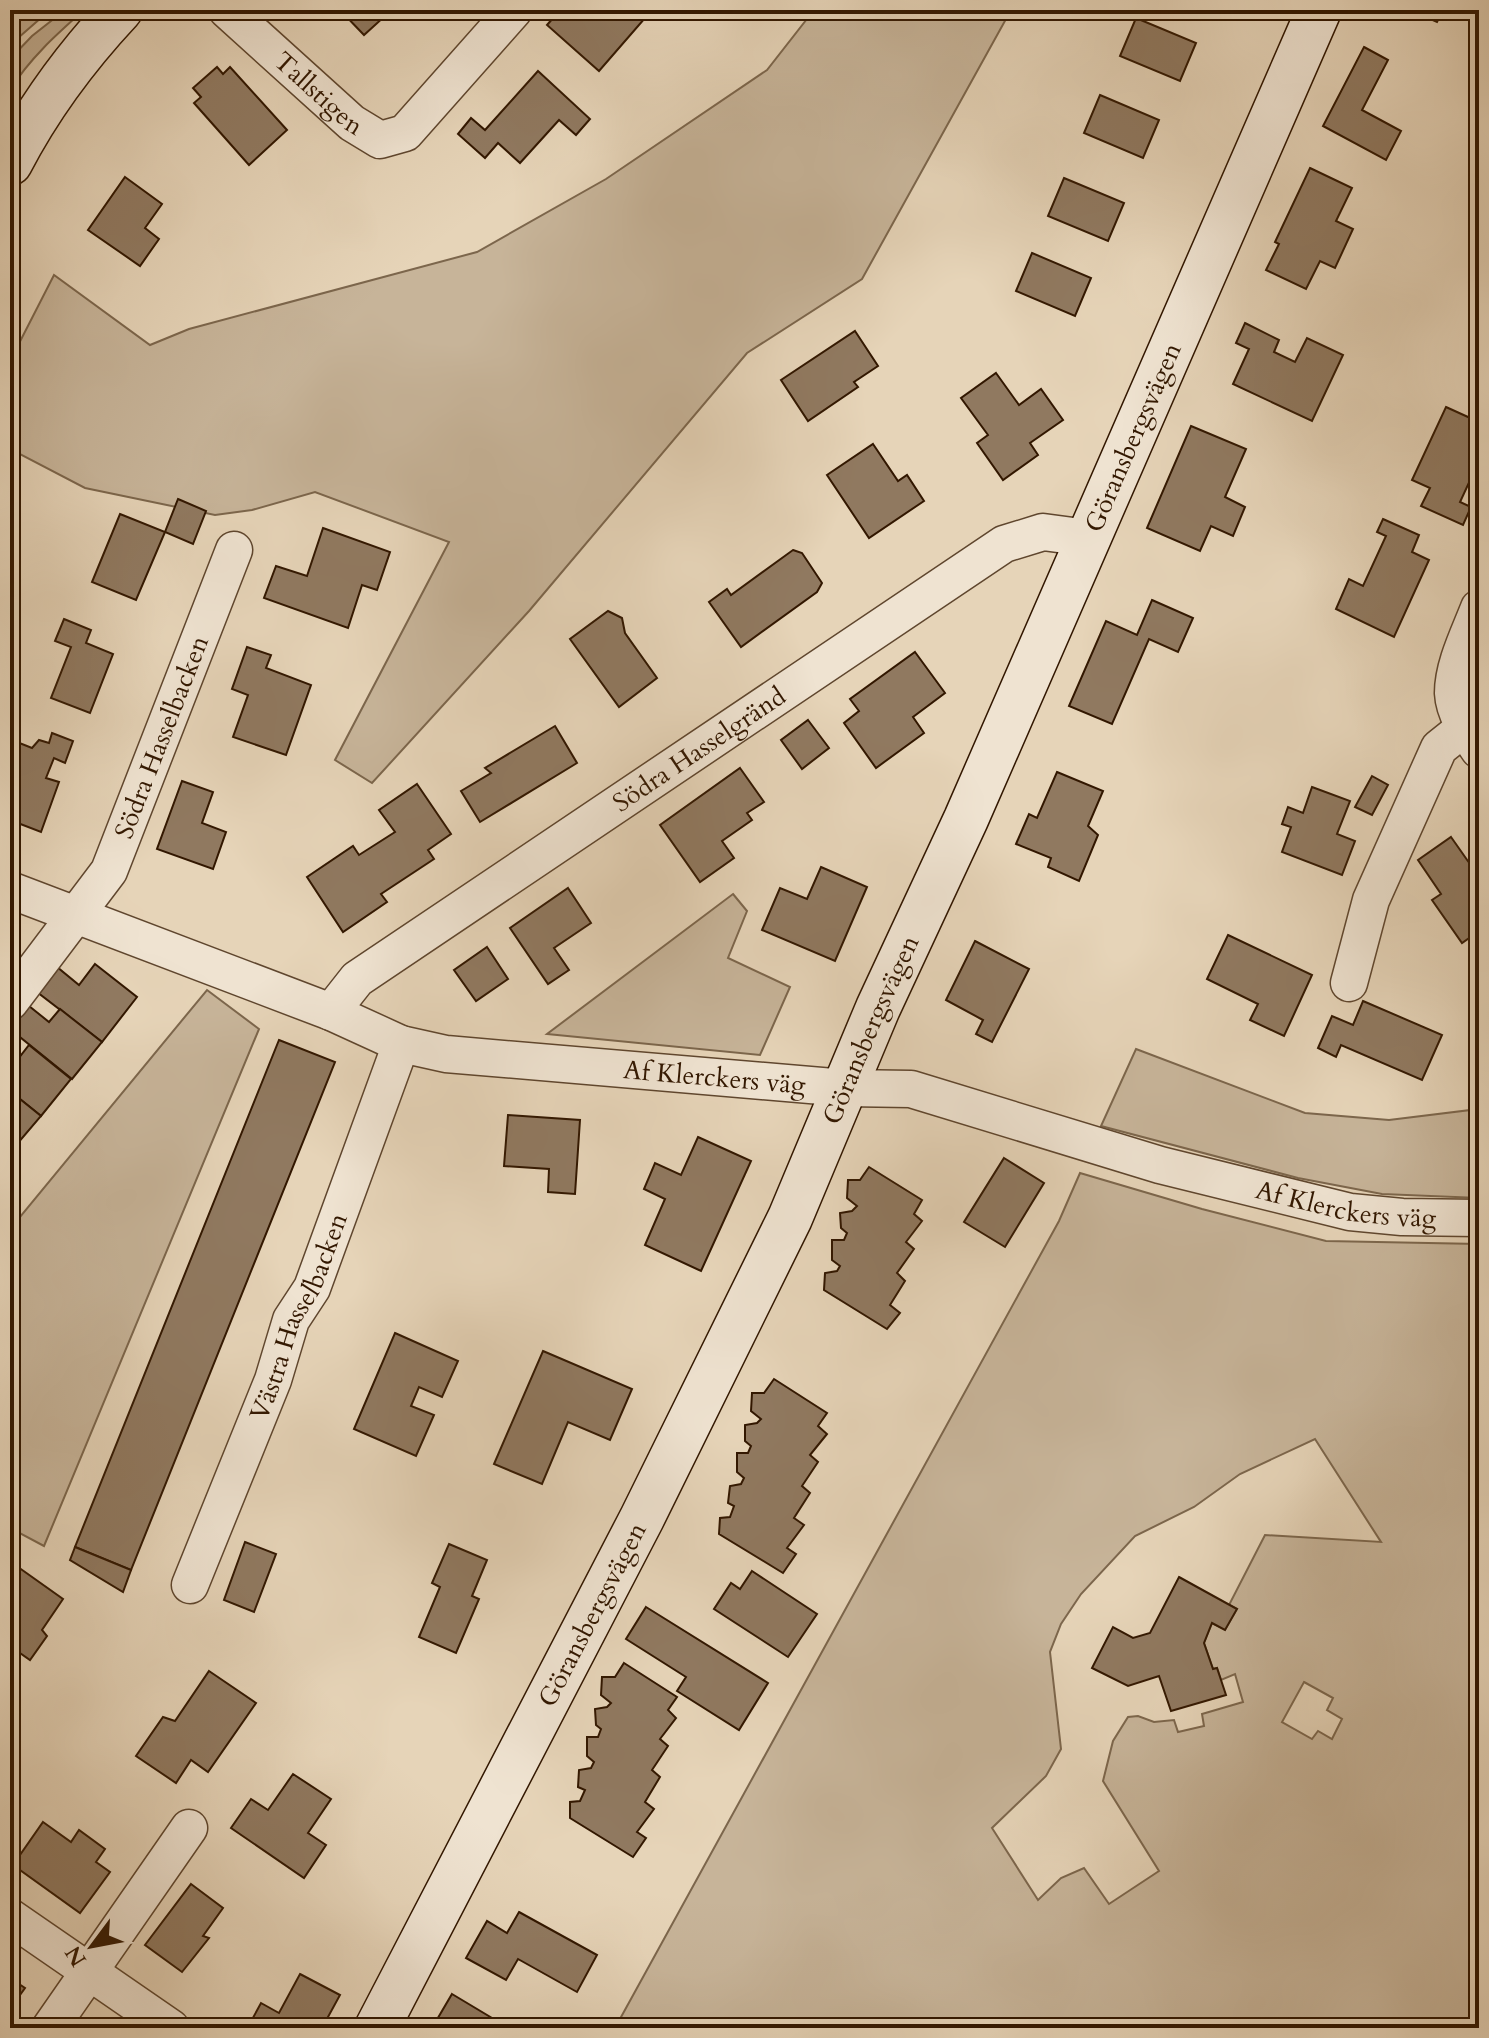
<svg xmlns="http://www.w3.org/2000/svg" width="1489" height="2038" font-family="Cardo,serif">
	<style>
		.green { fill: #c7b499; stroke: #7c664c; stroke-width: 2; fill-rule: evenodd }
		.building { fill: #907960; stroke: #321700; stroke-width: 2 }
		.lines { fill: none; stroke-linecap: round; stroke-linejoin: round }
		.street-casing { stroke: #5f462e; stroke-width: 39 }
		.secondary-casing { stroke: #321700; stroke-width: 47 }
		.street { stroke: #efe3d1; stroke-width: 36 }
		.secondary { stroke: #efe3d1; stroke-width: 44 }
		.labels { text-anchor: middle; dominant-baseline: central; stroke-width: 6; stroke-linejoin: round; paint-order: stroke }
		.street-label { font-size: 26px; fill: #321700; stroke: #efe3d1 }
	</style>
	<rect width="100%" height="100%" fill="#e6d4b8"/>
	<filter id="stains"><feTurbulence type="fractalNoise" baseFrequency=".0025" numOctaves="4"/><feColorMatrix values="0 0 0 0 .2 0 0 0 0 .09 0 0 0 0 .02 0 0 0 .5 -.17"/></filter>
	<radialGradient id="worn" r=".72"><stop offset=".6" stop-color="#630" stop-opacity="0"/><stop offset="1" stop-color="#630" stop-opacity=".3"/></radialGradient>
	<g class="green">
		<path d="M10,10H50L10,45Z"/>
		<path d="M65,10H84C56,35 30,58 10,90V59L32,36Z"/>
		<path d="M814,10H1011L862,279L747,353L529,611L372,783L335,760L449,542L315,492L252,510L215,515L85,488L10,449V361L54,275L150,345L189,329L477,252L606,179L767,70Z"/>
		<path d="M733,894L747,911L728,958L790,987L760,1055L547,1034Z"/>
		<path d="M207,990L259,1029L44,1546L10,1528V1229Z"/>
		<path d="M1136,1049L1305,1113L1389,1120L1479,1109V1198L1382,1194L1298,1178L1101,1126Z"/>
		<path d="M1080,1173L1202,1209L1326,1241L1479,1244V2028H615L1059,1221ZM1315,1439L1381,1542L1265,1535L1229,1605L1237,1609L1225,1630L1212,1623L1204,1643L1213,1669L1217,1668L1221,1680L1235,1674L1243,1702L1202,1714L1204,1726L1178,1732L1174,1720L1154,1722L1138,1716L1128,1717L1113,1741L1103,1781L1159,1871L1109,1904L1084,1868L1061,1878L1038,1900L992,1828L1046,1776L1061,1749L1050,1652L1061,1624L1081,1594L1135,1536L1194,1507L1240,1474ZM1304,1682L1333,1698L1327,1710L1342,1719L1332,1739L1318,1731L1312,1739L1282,1722Z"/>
	</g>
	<g class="building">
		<path d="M340,10H380L385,16L364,35Z"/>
		<path d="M560,10L565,14L568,10H652L599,71L547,25Z"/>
		<path d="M1410,10H1443L1437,22Z"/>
		<path d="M1136,18L1196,43L1180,81L1120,56Z"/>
		<path d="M1364,47L1388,60L1362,110L1401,131L1386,160L1323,126Z"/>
		<path d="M217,67L223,74L230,67L287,130L249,165L194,103L201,97L193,88Z"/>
		<path d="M538,71L590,119L576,135L559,120L520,163L498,143L485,158L458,134L471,118L485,130Z"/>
		<path d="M1100,95L1159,120L1143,158L1084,133Z"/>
		<path d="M1310,168L1352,188L1336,221L1353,229L1335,268L1320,261L1306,289L1266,270L1279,244L1275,242Z"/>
		<path d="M125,177L162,204L145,228L159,239L140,266L88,230Z"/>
		<path d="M1064,178L1124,203L1108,241L1048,216Z"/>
		<path d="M1032,253L1091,278L1075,316L1016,291Z"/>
		<path d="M1245,323L1279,340L1274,352L1295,362L1307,338L1343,355L1312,421L1233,384L1249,349L1236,343Z"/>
		<path d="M855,331L878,366L854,382L858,387L808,421L781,380Z"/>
		<path d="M996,373L1019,405L1041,389L1063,420L1030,443L1038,455L1003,480L977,443L988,435L961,398Z"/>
		<path d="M1446,407L1479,422V461L1460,502L1471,507L1463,525L1421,506L1430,488L1412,480Z"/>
		<path d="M1191,426L1246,449L1225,497L1245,507L1233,536L1211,526L1200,551L1147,528Z"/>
		<path d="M873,444L898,481L907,475L924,501L869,538L827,475Z"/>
		<path d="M178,499L206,511L193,544L165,532Z"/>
		<path d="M120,514L165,532L136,600L92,582Z"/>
		<path d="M1383,519L1419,535L1412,552L1429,560L1394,637L1336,609L1349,579L1363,586L1386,536L1377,532Z"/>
		<path d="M323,528L390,552L377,590L362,585L348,628L264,598L276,566L307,576Z"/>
		<path d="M793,550L802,553L822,583L817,592L741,647L709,602L727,589L731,595Z"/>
		<path d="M1152,600L1193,618L1178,652L1149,639L1112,724L1069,706L1106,621L1137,635Z"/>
		<path d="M608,611L622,618L625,633L657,678L619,707L570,639Z"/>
		<path d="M64,619L91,630L86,643L113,654L90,713L51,698L71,647L55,641Z"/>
		<path d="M247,647L271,655L266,668L311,685L286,755L233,737L248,695L232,689Z"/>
		<path d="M915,652L945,693L913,717L924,733L876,768L844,723L859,711L850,699Z"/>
		<path d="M808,720L829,748L802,769L781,740Z"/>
		<path d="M555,726L577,763L480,822L461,791L491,773L485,768Z"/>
		<path d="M52,733L73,741L65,763L54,758L46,778L59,782L41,832L10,820V785L18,762L10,758V744L12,740L32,748L39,740L49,743Z"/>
		<path d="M740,768L764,802L747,813L752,820L722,841L734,858L700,882L660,825Z"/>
		<path d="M1057,772L1103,791L1088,826L1098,835L1079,881L1048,867L1051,858L1016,844L1029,814L1037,818Z"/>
		<path d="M1372,776L1388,785L1372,815L1355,807Z"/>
		<path d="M182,781L213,792L202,823L226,832L213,869L157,849Z"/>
		<path d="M417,784L451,834L428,850L434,859L381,894L387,902L343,932L307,877L353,846L359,855L395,832L379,810Z"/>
		<path d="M1312,787L1350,801L1337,834L1355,841L1342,875L1282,852L1291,827L1282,824L1288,807L1303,813Z"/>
		<path d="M1451,837L1477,874L1479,872V931L1462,943L1432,900L1441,894L1418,860Z"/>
		<path d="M821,867L867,887L835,961L762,930L780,888L807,899Z"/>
		<path d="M568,888L591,923L554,948L569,970L548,984L510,928Z"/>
		<path d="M1228,935L1312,975L1284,1036L1250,1020L1258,1004L1207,979Z"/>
		<path d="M975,941L1029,969L992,1042L976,1034L983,1020L946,1000Z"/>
		<path d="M487,947L508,979L476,1001L454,970Z"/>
		<path d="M95,964L137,997L102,1042L37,992L57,967L79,985Z"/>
		<path d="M1363,1001L1442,1035L1422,1080L1341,1045L1336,1057L1318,1048L1332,1016L1353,1025Z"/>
		<path d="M29,1006L49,1022L60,1009L102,1042L72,1079L10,1029Z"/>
		<path d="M279,1040L335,1062L131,1570L75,1547Z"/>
		<path d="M29,1045L71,1079L41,1116L10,1091V1052L18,1059Z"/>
		<path d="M10,1091L41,1116L12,1150L10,1149Z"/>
		<path d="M508,1115L580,1120L575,1194L548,1192L549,1169L504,1166Z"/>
		<path d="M698,1137L751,1161L701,1271L645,1245L665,1199L644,1189L655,1163L681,1175Z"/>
		<path d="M1004,1158L1044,1183L1005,1247L964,1222Z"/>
		<path d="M869,1167L922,1200L914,1214L922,1221L906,1242L914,1249L897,1273L905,1281L890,1305L900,1313L887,1329L824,1290L825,1273L837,1271L840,1266L832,1260V1240H844L847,1233L841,1228L840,1213L852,1211L857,1206L847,1198L848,1180H860Z"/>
		<path d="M395,1333L458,1361L442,1397L419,1387L411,1406L434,1415L416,1456L354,1429Z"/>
		<path d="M543,1351L632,1389L610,1440L568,1422L542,1484L494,1464Z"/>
		<path d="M774,1379L827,1413L818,1426L827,1434L810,1455L818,1462L802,1486L810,1493L794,1518L804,1525L787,1548L796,1554L783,1573L719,1534L720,1518L730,1517L734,1506L728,1503L730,1486L741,1484L744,1478L737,1472V1453H748L751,1446L745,1441V1425L757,1423L761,1419L751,1411L752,1393H764Z"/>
		<path d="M245,1542L276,1554L254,1612L224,1600Z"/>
		<path d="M449,1544L487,1560L472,1596L479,1599L456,1653L419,1637L440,1587L432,1583Z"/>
		<path d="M75,1547L131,1570L123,1592L70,1560Z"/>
		<path d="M18,1567L63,1599L42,1630L47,1636L30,1660L10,1646V1579Z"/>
		<path d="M752,1571L817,1614L788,1657L714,1609L731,1583L740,1589Z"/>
		<path d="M1179,1577L1237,1609L1225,1630L1212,1623L1204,1643L1213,1669L1217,1668L1226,1695L1171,1711L1159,1676L1128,1686L1092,1668L1113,1627L1133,1638L1150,1633Z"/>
		<path d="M646,1607L768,1683L739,1730L677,1691L686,1677L626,1639Z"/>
		<path d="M624,1663L677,1697L668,1710L676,1718L660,1739L668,1746L652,1770L660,1777L645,1802L654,1809L637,1832L646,1838L633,1857L570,1818V1802L580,1801L585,1790L578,1787L579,1770L591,1768L594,1762L587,1756V1737H598L601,1729L596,1725L595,1709L607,1707L611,1703L601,1695L602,1677H615Z"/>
		<path d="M209,1671L256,1703L208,1772L191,1760L176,1783L136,1756L163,1717L175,1721Z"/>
		<path d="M293,1774L331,1799L308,1833L326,1845L304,1878L231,1828L251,1799L268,1810Z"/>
		<path d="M43,1822L71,1842L79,1830L105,1849L96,1862L110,1872L80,1913L13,1865Z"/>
		<path d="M191,1884L223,1908L203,1936L209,1938L182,1972L145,1945Z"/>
		<path d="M519,1912L597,1955L577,1992L518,1959L506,1980L466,1958L487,1921L507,1933Z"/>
		<path d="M300,1974L340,1995L322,2028L248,2027L261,2003L279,2013Z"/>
		<path d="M10,1978L25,1988L10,2009Z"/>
		<path d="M452,1994L502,2024L499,2028H432Z"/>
	</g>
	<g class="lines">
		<g class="street-casing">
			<g id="street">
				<path id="s1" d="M227,10L352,123L380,140L405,133L514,10"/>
				<path d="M1479,608C1469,634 1453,665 1453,693C1454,713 1468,734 1479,750"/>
				<path id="s2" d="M10,890L331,1012L401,1044L446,1054L845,1088L911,1089L1160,1165L1350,1212L1402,1217L1479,1218"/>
				<path d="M1349,983L1371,900L1439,748L1464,728"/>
				<path id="s3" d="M10,1002L109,871L234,550"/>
				<path id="s4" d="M331,1012L357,979L1004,544L1043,532L1088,538"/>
				<path id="s5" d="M190,1585L273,1380L291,1320L312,1288L401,1044"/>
				<path d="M10,1917L171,2028"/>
				<path d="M50,2028L189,1828"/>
			</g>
		</g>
		<g class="secondary-casing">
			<g id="secondary">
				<path d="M10,163C39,107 77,56 120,10"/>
				<path id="s6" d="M377,2028L642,1518L790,1218L878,1008L966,819L1319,10"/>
			</g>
		</g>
		<use href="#street" class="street"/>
		<use href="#secondary" class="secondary"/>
	</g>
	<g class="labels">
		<g class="street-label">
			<text stroke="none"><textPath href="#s1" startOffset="124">Tallstigen</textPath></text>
			<text stroke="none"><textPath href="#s6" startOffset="1762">Göransbergsvägen</textPath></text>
			<text stroke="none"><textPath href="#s3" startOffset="308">Södra Hasselbacken</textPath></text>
			<text stroke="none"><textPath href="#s4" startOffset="454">Södra Hasselgränd</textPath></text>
			<text stroke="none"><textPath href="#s6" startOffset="1114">Göransbergsvägen</textPath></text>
			<text stroke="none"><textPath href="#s2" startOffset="736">Af Klerckers väg</textPath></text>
			<text stroke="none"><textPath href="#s2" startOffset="1384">Af Klerckers väg</textPath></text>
			<text stroke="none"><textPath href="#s5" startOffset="290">Västra Hasselbacken</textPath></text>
			<text stroke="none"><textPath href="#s6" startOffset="466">Göransbergsvägen</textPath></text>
		</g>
	</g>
	<rect width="1489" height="2038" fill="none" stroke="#e6d4b8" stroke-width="40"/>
	<rect x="12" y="12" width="1465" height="2014" fill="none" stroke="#321700" stroke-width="4"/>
	<rect x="20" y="20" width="1449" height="1998" fill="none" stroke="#321700" stroke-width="2"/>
	<g transform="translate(92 1946) rotate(238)" stroke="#efe3d1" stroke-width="6" paint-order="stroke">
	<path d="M0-6L14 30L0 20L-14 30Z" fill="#321700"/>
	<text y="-12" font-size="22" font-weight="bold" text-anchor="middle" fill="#321700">N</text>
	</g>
	<rect width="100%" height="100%" filter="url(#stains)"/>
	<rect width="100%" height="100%" fill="url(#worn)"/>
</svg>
